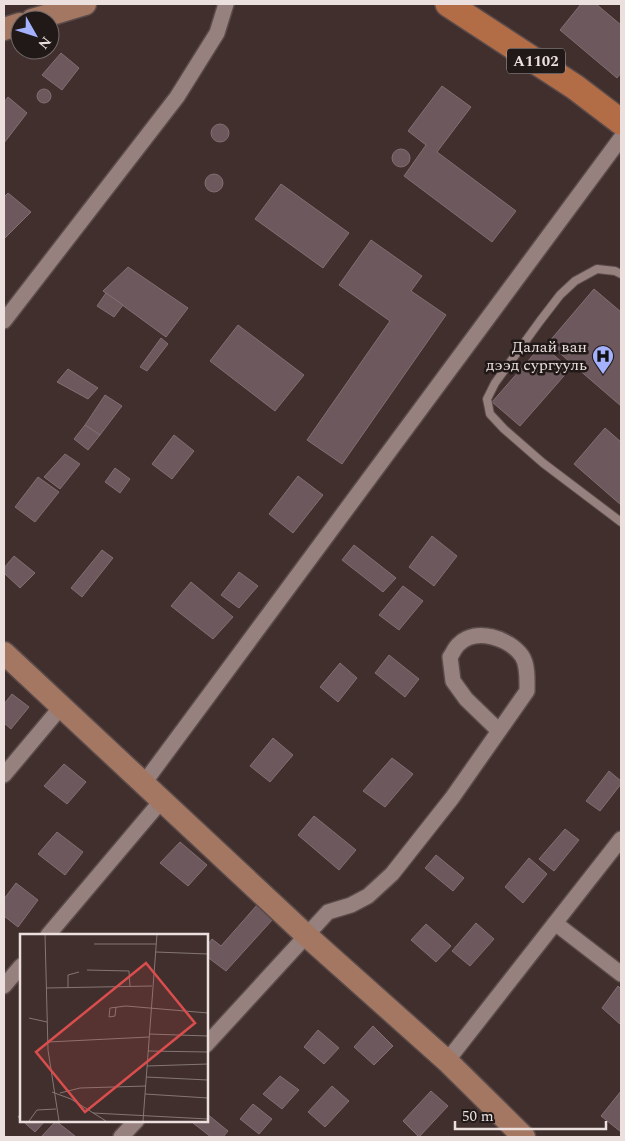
<svg xmlns="http://www.w3.org/2000/svg" width="625" height="1141" font-family="Spectral,serif">
	<style>
		.building { fill: #6c585d; stroke: #826e73 }
		.lines { fill: none; stroke-linecap: round; stroke-linejoin: round }
		.service-casing { stroke: #5a4b4a; stroke-width: 10 }
		.minor-casing { stroke: #5a4b4a; stroke-width: 18 }
		.secondary-casing { stroke: #5a4b4a; stroke-width: 25 }
		.primary-casing { stroke: #5a4b4a; stroke-width: 28 }
		.service { stroke: #96817e; stroke-width: 8 }
		.minor { stroke: #96817e; stroke-width: 15 }
		.secondary { stroke: #a47762; stroke-width: 22 }
		.primary { stroke: #b36d46; stroke-width: 25 }
		.labels { text-anchor: middle; dominant-baseline: central; stroke-width: 5; stroke-linejoin: round; paint-order: stroke }
		.shield { fill: #211918; stroke: #afa4a3; stroke-width: 1 }
		.shield-label { font-size: 15px; font-weight: bold; fill: #ece0df }
		.poi-label { font-size: 16px; fill: #ece0df; stroke: #211918; text-anchor: end }
		.inset-road { fill: none; stroke: #857674; stroke-width: 1 }
		.view { fill: #da4d4d; fill-opacity: 0.15; stroke: #da4d4d; stroke-width: 2.5 }
		.inset-edge { fill: none; stroke: #ece0df; stroke-width: 2.5 }
	</style>
	<rect width="100%" height="100%" fill="#402f2d"/>
	<g class="building">
		<path d="M581,4H596L621,25V73L617,78L560,30Z"/>
		<path d="M61,53L79,68L62,90L42,75Z"/>
		<path d="M442,86L471,107L437,152L516,211L492,242L404,176L426,145L408,131Z"/>
		<circle cx="44" cy="96" r="7"/>
		<path d="M8,97L27,113L4,143V102Z"/>
		<circle cx="220" cy="133" r="9"/>
		<circle cx="401" cy="158" r="9"/>
		<circle cx="214" cy="183" r="9"/>
		<path d="M281,184L349,233L323,268L255,219Z"/>
		<path d="M8,193L31,212L4,239V197Z"/>
		<path d="M371,240L422,276L411,291L446,315L342,464L307,440L390,321L339,285Z"/>
		<path d="M128,267L188,308L166,337L103,291Z"/>
		<path d="M594,289L621,312V406L548,343Z"/>
		<path d="M106,293L123,305L114,317L97,306Z"/>
		<path d="M238,325L304,375L275,411L210,361Z"/>
		<path d="M161,338L168,344L147,371L140,367Z"/>
		<path d="M542,345L570,369L520,426L492,402Z"/>
		<path d="M68,369L98,388L88,399L57,382Z"/>
		<path d="M105,395L122,406L100,435L85,425Z"/>
		<path d="M85,425L100,435L88,450L74,439Z"/>
		<path d="M605,428L621,442V505L574,464Z"/>
		<path d="M174,435L194,451L172,479L152,464Z"/>
		<path d="M65,454L80,464L60,489L44,477Z"/>
		<path d="M115,468L130,479L120,493L105,482Z"/>
		<path d="M298,476L323,495L293,533L269,514Z"/>
		<path d="M38,477L59,492L35,522L15,507Z"/>
		<path d="M432,536L457,556L434,586L409,567Z"/>
		<path d="M354,545L396,578L383,592L342,560Z"/>
		<path d="M102,550L113,558L82,597L71,588Z"/>
		<path d="M14,556L35,573L20,588L4,573V568Z"/>
		<path d="M239,572L258,586L239,608L221,595Z"/>
		<path d="M191,582L233,617L213,639L171,606Z"/>
		<path d="M403,586L423,601L399,630L379,615Z"/>
		<path d="M389,655L419,679L405,697L375,673Z"/>
		<path d="M340,663L357,678L338,702L320,687Z"/>
		<path d="M12,694L29,707L11,729L4,723V704Z"/>
		<path d="M273,738L293,755L270,782L250,766Z"/>
		<path d="M392,758L413,774L385,807L363,791Z"/>
		<path d="M64,764L86,782L67,804L44,786Z"/>
		<path d="M609,771L621,781V784L600,811L586,801Z"/>
		<path d="M314,816L356,850L339,870L298,835Z"/>
		<path d="M565,829L579,840L554,871L539,859Z"/>
		<path d="M57,832L83,852L65,875L38,854Z"/>
		<path d="M180,842L207,865L188,886L160,863Z"/>
		<path d="M436,855L464,878L453,891L425,868Z"/>
		<path d="M529,858L547,874L523,903L505,887Z"/>
		<path d="M16,883L38,900L18,927L4,916V899Z"/>
		<path d="M257,905L274,918L226,971L206,956V947L212,939L221,946Z"/>
		<path d="M476,923L494,939L470,966L452,951Z"/>
		<path d="M426,924L451,946L436,962L411,940Z"/>
		<path d="M618,986L621,989V1025L602,1008Z"/>
		<path d="M373,1026L393,1046L374,1065L354,1047Z"/>
		<path d="M318,1030L339,1048L324,1064L304,1047Z"/>
		<path d="M280,1076L299,1090L282,1109L263,1094Z"/>
		<path d="M332,1086L349,1101L325,1127L308,1112Z"/>
		<path d="M431,1091L448,1106L419,1137L403,1121Z"/>
		<path d="M621,1091V1132L601,1116Z"/>
		<path d="M253,1104L272,1119L259,1134L240,1119Z"/>
		<path d="M21,1113V1120H46L35,1132L18,1117Z"/>
		<path d="M206,1113L228,1131L223,1137H211L193,1123L196,1120H206Z"/>
		<path d="M56,1121L75,1136L73,1137H41Z"/>
	</g>
	<g class="lines">
		<g class="service-casing">
			<path id="service" d="M621,274L615,271L597,269L575,281L560,295L540,321L495,383L487,399L490,414L504,429L543,463L621,522"/>
		</g>
		<g class="minor-casing">
			<g id="minor">
				<path d="M4,321L177,97L217,33L226,4"/>
				<path d="M4,775L61,707"/>
				<path d="M144,783L621,138"/>
				<path d="M555,923L621,974"/>
				<path d="M48,935L162,800"/>
				<path d="M4,986L21,966"/>
				<path d="M206,1045L328,912L351,905L368,896L392,874L452,798L527,691C527,680 528,665 522,656C509,638 476,627 459,644C455,647 453,653 450,657L453,681L466,699L498,730"/>
				<path d="M447,1061L621,839"/>
				<path d="M121,1137L137,1120"/>
			</g>
		</g>
		<g class="secondary-casing">
			<g id="secondary">
				<path d="M32,20L85,4"/>
				<path d="M4,29L20,24"/>
				<path d="M4,653L307,936L447,1061L524,1137"/>
			</g>
		</g>
		<g class="primary-casing">
			<path id="primary" d="M448,4L575,87L621,122"/>
		</g>
		<use href="#service" class="service"/>
		<use href="#minor" class="minor"/>
		<use href="#secondary" class="secondary"/>
		<use href="#primary" class="primary"/>
	</g>
	<defs>
		<g id="hospital-pin" transform="scale(1.125)"><path d="M0 17L-7.5 6A9.5 9.5 0 1 1 7.5 6Z" fill="#a4b1fc" stroke="#211918"/><path d="M-5-5h3v3.5h4V-5h3V5h-3V1.5h-4V5h-3Z" fill="#111"/></g>
	</defs>
	<g fill-rule="evenodd">
		<use href="#hospital-pin" x="603" y="356"/>
	</g>
	<g class="labels">
		<rect class="shield" x="507" y="48.5" width="58" height="25" rx="4"/>
		<g class="shield-label">
			<text x="536" y="61">A1102</text>
		</g>
		<g class="poi-label">
			<text x="587" y="347">Далай ван<tspan x="587" dy="18">дээд сургууль</tspan></text>
		</g>
	</g>
	<g transform="translate(20 934)">
		<rect width="188" height="188" fill="#402f2d"/>
		<path class="inset-road" d="M25,0L28,116L39,187M74,10H136M136,18L188,20M67,36L109,37L110,53M26,54L132,52M48,54V41L59,38M96,73L95,82L89,83L90,74L106,72L188,79M9,84L27,88M129,100L188,102M28,108L129,103M128,117L188,118M127,132L188,130M126,143L188,146M32,158L51,165L86,187M40,159L60,154L126,152M125,160L188,164M73,179L188,185M9,187L17,176L36,175M123,187L137,0"/>
		<path class="view" d="M126,29L175,89L65,178L16,118Z"/>
		<rect width="188" height="188" class="inset-edge"/>
	</g>
	<rect width="625" height="1141" fill="none" stroke="#ece0df" stroke-width="10"/>
	<g transform="translate(35 35) rotate(129)"><circle r="24" fill="#211918" stroke="#726968"/>
	<path d="M0-4L9 19L0 12L-9 19Z" fill="#a4b1fc"/>
	<text y="-8" font-size="14" font-weight="bold" text-anchor="middle" fill="#ece0df">N</text>
	</g>
	<path d="M455 1121v8h151v-8" fill="none" stroke="#ece0df" stroke-width="2.5"/>
	<text x="462" y="1121" font-size="15" fill="#ece0df" stroke="#211918" stroke-width="4" paint-order="stroke">50 m</text>
</svg>
